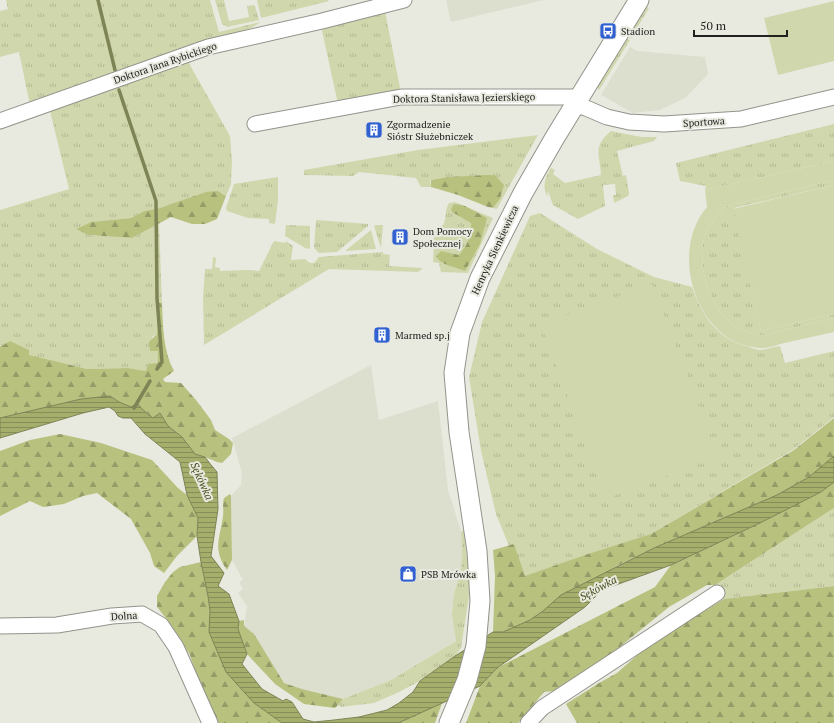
<svg xmlns="http://www.w3.org/2000/svg" width="834" height="723" font-family="'PT Serif',serif">
	<style>
		.built { fill: #dcdfce }
		.grass { fill: url(#grass-tufts) }
		.forest { fill: url(#forest-firs) }
		.pitch { fill: #d1d7ad }
		.water { fill: url(#water-rules); stroke: #7e8455 }
		.lines { fill: none; stroke-linecap: round; stroke-linejoin: round }
		.stream { stroke: #7e8455; stroke-width: 3.5 }
		.minor-casing { stroke: #92938b; stroke-width: 17 }
		.major-casing { stroke: #92938b; stroke-width: 21 }
		.minor { stroke: #fff; stroke-width: 15 }
		.major { stroke: #fff; stroke-width: 19 }
		.labels { text-anchor: middle; dominant-baseline: central; stroke-width: 4; stroke-linejoin: round; paint-order: stroke }
		.poi-label { font-size: 10px; fill: #21211e; stroke: #e8eae0; text-anchor: start }
		.street-label { font-size: 10px; fill: #21211e; stroke: #e8eae0 }
		.water-label { font-size: 11px; font-style: italic; fill: #474b1a; stroke: #e8eae0 }
	</style>
	<defs>
		<pattern id="grass-tufts" width="24" height="20" patternUnits="userSpaceOnUse"><rect width="24" height="20" fill="#d1d7ad"/><path d="M3 7l-1-3M5 7V3M7 7l1-3M15 17l-1-3M17 17v-4M19 17l1-3" fill="none" stroke="#b3b894"/></pattern>
		<pattern id="forest-firs" width="22" height="20" patternUnits="userSpaceOnUse"><rect width="22" height="20" fill="#b9c17f"/><path d="M5 1l3.5 6h-7zM16 11l3.5 6h-7z" fill="#969c67"/></pattern>
		<pattern id="water-rules" width="6" height="5" patternUnits="userSpaceOnUse"><rect width="6" height="5" fill="#a6ae6c"/><path d="M0 2.5h6" fill="none" stroke="#878d58"/></pattern>
	</defs>
	<rect width="100%" height="100%" fill="#e8eae0"/>
	<g class="built">
		<path d="M446,0H544L451,22Z"/>
		<path d="M630,47L637,51L705,57L708,74L685,98L660,110L633,113L601,95Z"/>
		<path d="M371,365L379,420L438,401L448,490L461,531L462,548L461,571L454,594L456,641L391,680L343,699L302,689L284,683L244,626L247,606L238,593L243,589L239,582L243,580L232,560L231,496L241,485L242,473L232,438Z"/>
	</g>
	<g class="grass">
		<path d="M6,0H210L219,32L260,22C252,30 240,29 232,38L30,105L19,52L0,57V11L8,9Z"/>
		<path d="M215,0H224L229,21L249,17L247,6L254,5L255,6L259,20L227,27L222,24Z"/>
		<path d="M257,0H328L329,1L261,18Z"/>
		<path d="M645,6L649,8L631,38L627,36Z"/>
		<path d="M385,11L401,93L338,104L321,26Z"/>
		<path d="M626,38L630,40L599,90L597,87V85Z"/>
		<path d="M189,62L191,67L230,136L232,161L231,184L226,196L218,191L160,208L144,211L131,218L91,222L77,229L88,235L132,238L159,223L162,303H159L157,334L152,337L158,351V364L146,371L128,368L87,369L55,361L28,355L0,347V210L69,189L50,111Z"/>
		<path d="M834,124V161L705,190L706,186L680,181L676,163Z"/>
		<path d="M611,131L641,137H657L654,141L617,151L623,176L626,175L629,193L628,196L614,203L613,195H616L615,184L603,185L605,206L578,219L553,205L548,191L547,196C542,185 545,178 551,168L555,170L553,174L565,183L601,175C600,154 592,147 611,131Z"/>
		<path d="M538,135L511,183L497,209L493,208L500,199L495,175L447,177L430,180L431,187H421L416,178L359,172L353,176L304,175V170L418,150Z"/>
		<path d="M278,177V201L275,224L269,223V219L248,218L227,211L226,208L234,184Z"/>
		<path d="M834,180V185L734,208L761,331L834,314V318C816,322 798,327 781,331C774,332 766,336 760,335C725,331 708,300 703,269C702,257 701,244 706,233C710,223 719,214 726,206Z"/>
		<path d="M455,202L493,218L468,273L441,272L439,263L433,262L434,237L435,232L444,224C446,216 445,210 449,203Z"/>
		<path d="M540,213L597,249L654,277L692,287C702,316 718,340 749,347C753,348 758,350 761,350C767,349 774,347 780,346L785,363L834,351V417L794,449L651,534L523,580L496,514L481,451L469,377L482,322L530,216Z"/>
		<path d="M316,220L368,224V226L337,252L319,253L314,248Z"/>
		<path d="M286,225L310,226V248L307,249L285,236Z"/>
		<path d="M376,225H383L381,248L374,226Z"/>
		<path d="M371,230L376,249L345,251Z"/>
		<path d="M274,241L285,243L286,241L293,246L291,260L305,259L310,263H314L319,257L383,252V254L390,255L389,266L423,268L418,272L329,269L204,345L203,297L205,269H212L213,257L216,258L215,267L220,268V271C233,271 246,269 259,271Z"/>
		<path d="M834,508V586L724,599L715,585Z"/>
		<path d="M464,530L469,577V596L461,648L455,656L420,681L397,693L374,703L341,707L338,705L343,699L391,680L456,641L452,614L454,594L461,571L462,548L461,532Z"/>
	</g>
	<g class="forest">
		<path d="M485,175H495L504,185L500,199L493,208L488,207L458,195L431,187V180L447,177Z"/>
		<path d="M218,191L226,196L217,219L205,224H192L171,217L132,238L88,235L76,229L91,222L131,218L144,211L160,208L206,192Z"/>
		<path d="M454,204L465,206L487,218L480,244L465,271C456,267 440,265 436,256L441,251L459,255C467,246 472,235 471,223L452,212L451,209Z"/>
		<path d="M159,303H162C163,326 163,351 174,371L163,379L165,382L181,383L196,400L211,420L215,430L229,439L233,443L231,454L222,463L217,462L205,457L195,454L182,437L168,426L160,413L153,418C146,414 143,408 136,404L131,407L119,402L110,396L80,399L0,418V347L10,341L29,350V355L55,361L87,369L128,368L146,371L148,364L158,363V351H150L149,342L157,334Z"/>
		<path d="M834,418V456L809,477L777,495L654,548L617,566L530,620L503,632H493L495,576L493,550L514,544L525,576L588,554L651,534L794,450Z"/>
		<path d="M60,434L101,443L152,460L178,488L187,495L198,518L197,536L177,556L164,573L154,566L150,553L131,519L97,493L83,496L64,504L43,507L30,501L0,516V451L30,440Z"/>
		<path d="M834,482V508L715,585H707L669,607L611,654L556,691L544,692L518,723H466L480,686L497,668L655,587L671,565L762,522L821,492Z"/>
		<path d="M230,494L231,496L232,560L227,570C212,548 220,540 223,516C224,510 222,504 224,498Z"/>
		<path d="M201,562L208,596L210,611L254,703L282,723H218L203,694L190,655L169,622L157,607V596L165,582L173,572L180,567Z"/>
		<path d="M834,586V723H577L566,704L599,683L617,673L651,643L724,599Z"/>
		<path d="M244,620V626L254,634L284,683L302,689L343,699L338,705L335,708L304,704L275,684L247,654L238,629L239,621Z"/>
		<path d="M442,703L435,723H398Z"/>
	</g>
	<g class="pitch">
		<path d="M834,1V61L778,75L764,18Z"/>
		<path d="M834,161V180L726,206C719,214 710,223 706,233C701,244 702,257 703,269C708,300 725,331 760,335C766,336 774,332 781,331C798,327 816,322 834,318V332C816,336 798,340 780,344C774,346 766,349 759,348C749,347 737,344 728,338C688,311 675,244 707,207L705,190Z"/>
		<path d="M834,185V314L761,331L733,209Z"/>
		<path d="M652,284L718,457L605,499L541,324Z"/>
	</g>
	<path class="water" d="M110,396L119,402L131,407L136,404C143,408 146,414 153,418L160,413L168,426L182,437L195,454L205,457L211,465L217,472L218,509L211,556L224,573L218,586L229,594L239,621L238,629L247,654L242,664L262,689L283,701L286,699L292,702L303,719L314,722L334,720L359,717L387,710L399,703L413,692L420,681L455,656L493,632H503L530,620L543,611L561,595L654,548L777,495L809,477L834,456V482L821,492L762,522L671,565L602,590L585,607L497,668L480,686L407,719L398,723H282L254,703L226,672L209,632L210,611L208,596L201,562L197,536L198,518L187,495L180,462L145,434L131,418H123L118,416L115,411L109,407L83,413L0,438V418L81,399Z"/>
	<g class="lines">
		<g class="stream">
			<path d="M98,0L115,70"/>
			<path d="M119,90L156,201L157,298L162,362L157,369"/>
			<path d="M134,408L150,381"/>
		</g>
		<g class="minor-casing">
			<g id="minor">
				<path d="M575,105L586,108L607,117L629,122L664,124L741,119L834,97"/>
				<path d="M0,121L208,47L322,21L404,0"/>
				<path d="M255,124L401,97H579"/>
				<path d="M0,626L57,625L112,616L142,614L161,625L176,647L210,723"/>
				<path d="M528,723L542,708L717,593"/>
			</g>
		</g>
		<g class="major-casing">
			<path id="major" d="M449,723L467,680L476,646L480,601L477,551L459,432L454,373L460,333L480,278L523,193L554,139L639,0"/>
		</g>
		<use href="#minor" class="minor"/>
		<use href="#major" class="major"/>
	</g>
	<defs>
		<g id="bus-square" transform="scale(0.9)"><rect x="-9" y="-9" width="18" height="18" rx="4" fill="#3161d0" stroke="#e8eae0"/><path d="M-5-6H5V4H4V6H2V4H-2V6H-4V4H-5ZM-3.5-4V0h7V-4ZM-3.5 1.2v1.5H-2V1.2ZM2 1.2v1.5H3.5V1.2Z" fill="#fff"/></g>
		<g id="building-square" transform="scale(0.9)"><rect x="-9" y="-9" width="18" height="18" rx="4" fill="#3161d0" stroke="#e8eae0"/><path d="M-4-6H4V6H1V3H-1V6H-4ZM-2.5-4.3h1.7v1.8h-1.7ZM.8-4.3h1.7v1.8H.8ZM-2.5-1h1.7V.8h-1.7ZM.8-1h1.7V.8H.8Z" fill="#fff"/></g>
		<g id="shop-square" transform="scale(0.9)"><rect x="-9" y="-9" width="18" height="18" rx="4" fill="#3161d0" stroke="#e8eae0"/><path d="M-5-2.5h2.3a2.7 3.5 0 0 1 5.4 0H5L5.5 6h-11ZM-1.5-2.5h3a1.5 2.3 0 0 0-3 0Z" fill="#fff"/></g>
	</defs>
	<g fill-rule="evenodd">
		<use href="#bus-square" x="608" y="31"/>
		<use href="#building-square" x="374" y="130"/>
		<use href="#building-square" x="400" y="237"/>
		<use href="#building-square" x="382" y="335"/>
		<use href="#shop-square" x="408" y="574"/>
	</g>
	<g class="labels">
		<g class="poi-label">
			<text x="621" y="31">Stadion</text>
			<text x="387" y="124">Zgormadzenie<tspan x="387" dy="12">Sióstr Służebniczek</tspan></text>
			<text x="413" y="231">Dom Pomocy<tspan x="413" dy="12">Społecznej</tspan></text>
			<text x="395" y="335">Marmed sp.j</text>
			<text x="421" y="574">PSB Mrówka</text>
		</g>
		<g class="street-label">
			<text transform="translate(165 63) rotate(-19)">Doktora Jana Rybickiego</text>
			<text transform="translate(464 98) rotate(-1)">Doktora Stanisława Jezierskiego</text>
			<text transform="translate(704 122) rotate(-4)">Sportowa</text>
			<text transform="translate(495 250) rotate(-65)">Henryka Sienkiewicza</text>
			<text transform="translate(124 616) rotate(-3)">Dolna</text>
		</g>
		<g class="water-label">
			<text transform="translate(202 481) rotate(66)">Sękówka</text>
			<text transform="translate(598 588) rotate(-28)">Sękówka</text>
		</g>
	</g>
	<path d="M694 30v6h93v-6" fill="none" stroke="#21211e" stroke-width="2"/>
	<text x="700" y="30" font-size="12" fill="#21211e" stroke="#e8eae0" stroke-width="3" paint-order="stroke">50 m</text>
</svg>
